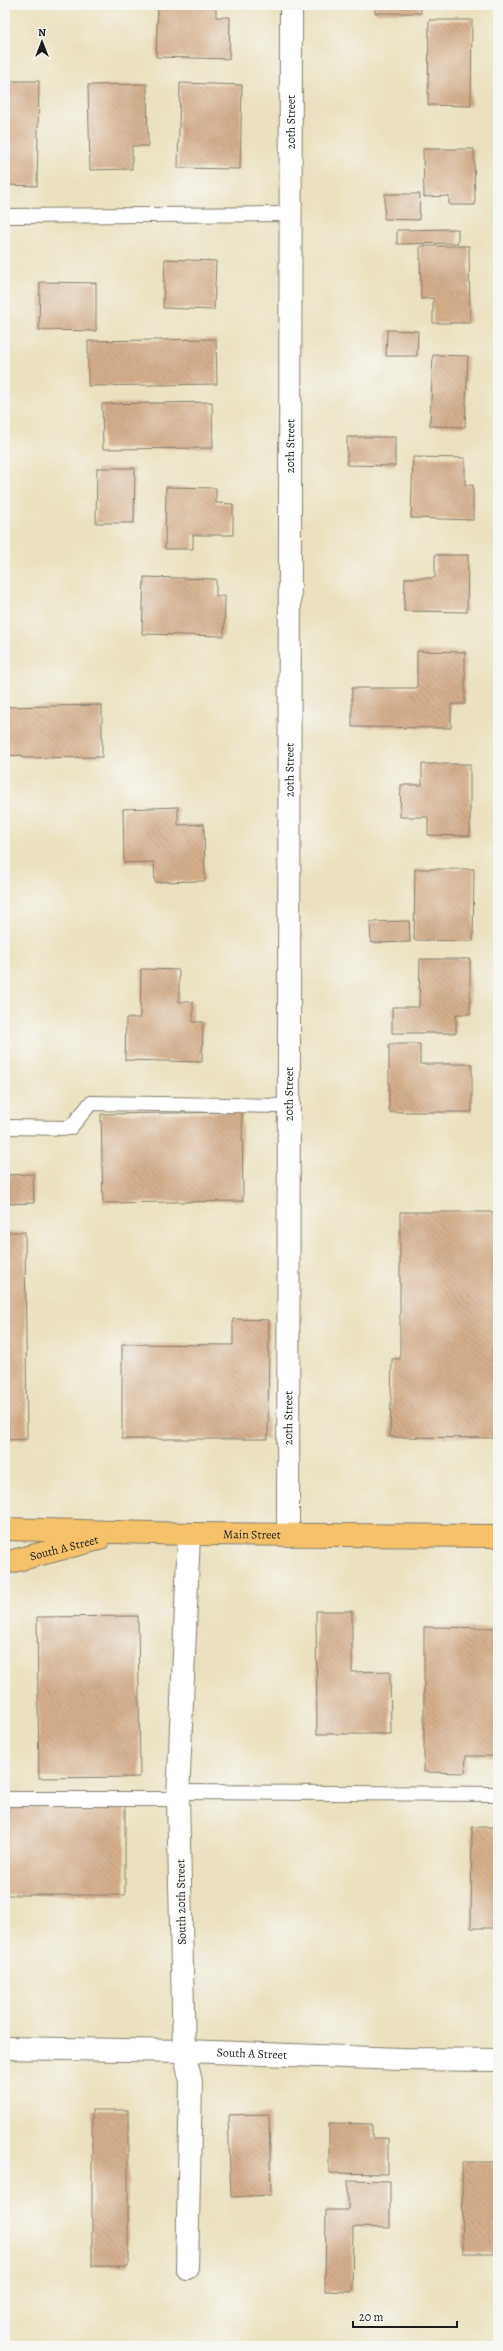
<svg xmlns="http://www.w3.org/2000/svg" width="503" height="2351" font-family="Alegreya,serif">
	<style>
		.building { fill: url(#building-back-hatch) }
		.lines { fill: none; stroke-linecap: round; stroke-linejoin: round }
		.lane-casing { stroke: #847e6e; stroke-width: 16 }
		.street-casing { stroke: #847e6e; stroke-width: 24 }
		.primary-casing { stroke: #847e6e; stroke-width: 24 }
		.lane { stroke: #fff; stroke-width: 14 }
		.street { stroke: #fff; stroke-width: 22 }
		.primary { stroke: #f5c16b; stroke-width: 22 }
		.labels { text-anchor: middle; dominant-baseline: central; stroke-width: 3; stroke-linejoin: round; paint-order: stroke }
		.street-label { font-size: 12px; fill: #1c1c1c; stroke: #f6f6f2 }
	</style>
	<defs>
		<pattern id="building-back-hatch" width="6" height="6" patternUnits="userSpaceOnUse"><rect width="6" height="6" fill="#d4ae8a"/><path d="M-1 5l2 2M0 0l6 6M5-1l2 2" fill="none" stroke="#b59576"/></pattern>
	</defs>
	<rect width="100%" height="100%" fill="#f6f6f2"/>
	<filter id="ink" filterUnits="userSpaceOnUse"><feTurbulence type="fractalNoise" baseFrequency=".025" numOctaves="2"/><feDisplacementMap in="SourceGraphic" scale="8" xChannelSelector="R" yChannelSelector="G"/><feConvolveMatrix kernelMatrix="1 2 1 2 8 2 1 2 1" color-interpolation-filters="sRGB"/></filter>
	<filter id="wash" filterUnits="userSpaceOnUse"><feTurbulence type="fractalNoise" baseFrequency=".012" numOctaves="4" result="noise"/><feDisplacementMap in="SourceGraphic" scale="16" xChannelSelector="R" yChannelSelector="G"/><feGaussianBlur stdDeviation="0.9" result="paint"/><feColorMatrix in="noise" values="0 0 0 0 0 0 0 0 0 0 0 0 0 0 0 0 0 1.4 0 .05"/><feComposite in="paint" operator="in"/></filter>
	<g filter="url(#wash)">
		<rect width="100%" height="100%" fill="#ebe1bf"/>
		<g id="blocks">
			<g class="building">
				<path d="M158,5H216V17H230L229,59L156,57Z"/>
				<rect x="375" y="5" width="46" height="8"/>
				<path d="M429,20H472L471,106L428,105Z"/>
				<path d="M5,81H39L37,186L5,185Z"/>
				<path d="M180,83L242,85L240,169L178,168Z"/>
				<path d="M147,84L148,146H132V169L90,170L88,85Z"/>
				<path d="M423,149H474L475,205H449V196L424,197Z"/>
				<path d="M385,194H420L419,220L384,219Z"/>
				<path d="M458,229V243L397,244V230Z"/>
				<path d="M420,246H469L470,323H433V298L421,299Z"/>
				<path d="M165,259L216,261L214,310L163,308Z"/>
				<path d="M40,282L96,283V331L39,330Z"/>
				<path d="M387,330L418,331L417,356H386Z"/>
				<path d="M216,339L217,384L88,386V341Z"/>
				<path d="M433,355L468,356L465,427L430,426Z"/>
				<path d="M212,402L213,448L103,449L102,404Z"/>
				<path d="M347,437H395V466L347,465Z"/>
				<path d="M413,457L465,458V485H473V520L411,518Z"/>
				<path d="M97,468H135L134,523H96Z"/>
				<path d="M166,487L216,488V503L233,504V535H193V549H165Z"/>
				<path d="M435,555H468L467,612L404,611L405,578H435Z"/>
				<path d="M144,577L216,579V596H225L224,636L142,634Z"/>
				<path d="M417,651L465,652V704H451V728L352,727V688H417Z"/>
				<path d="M102,705V757L22,758V755L5,756V707Z"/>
				<path d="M422,764H470V836L428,835V817H400L401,785H422Z"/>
				<path d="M178,807V825L204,824L205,881L155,882L154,862L124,863L123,809Z"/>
				<path d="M415,869H474L473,941L414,940Z"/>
				<path d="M409,921L410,942L371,943L370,922Z"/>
				<path d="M420,959H470V1014H456V1033H392V1007H419Z"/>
				<path d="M141,969L179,970V1002H193V1022H203L202,1062L125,1060L126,1018H140Z"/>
				<path d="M389,1044H420V1064H472V1112H389Z"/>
				<path d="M242,1112L243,1201L103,1203L101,1114Z"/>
				<path d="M33,1174L34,1203L5,1204V1175Z"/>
				<path d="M400,1212H498V1438L390,1437L392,1359H400Z"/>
				<path d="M5,1232H25L27,1439L5,1440Z"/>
				<path d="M233,1319L269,1320L268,1439H122V1344L233,1345Z"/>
				<path d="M316,1611H352V1672L390,1671L391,1734H317Z"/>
				<path d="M138,1616L140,1777L39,1778L37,1617Z"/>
				<path d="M424,1627L498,1628V1756H466L465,1773L424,1772Z"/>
				<rect x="5" y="1806" width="120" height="89"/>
				<path d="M472,1827H498V1928H471Z"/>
				<rect x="92" y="2110" width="36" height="156"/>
				<path d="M269,2114L271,2195L231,2197L228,2115Z"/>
				<path d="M329,2123L372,2124V2138H388V2174L329,2173Z"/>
				<path d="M462,2162H498V2253H463Z"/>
				<path d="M348,2180L390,2181V2228L353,2227L352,2292L325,2291L326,2210H348Z"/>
			</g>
		</g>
	</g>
	<g filter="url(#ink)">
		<use href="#blocks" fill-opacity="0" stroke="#847e6e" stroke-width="1"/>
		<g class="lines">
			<g class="lane-casing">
				<g id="lane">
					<path d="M5,216L291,214"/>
					<path d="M5,1127L70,1128L91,1103L289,1106"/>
					<path d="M178,1792L498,1794"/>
					<path d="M5,1799H178"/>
				</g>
			</g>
			<g class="street-casing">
				<g id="street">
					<path id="s1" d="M288,1535L291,5"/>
					<path id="s2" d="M5,2048L184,2051L401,2059L498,2060"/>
					<path d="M187,2268L191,2082L184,2051L178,1799L189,1534"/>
				</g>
			</g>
			<g class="primary-casing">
				<g id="primary">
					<path id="s3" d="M5,1529L189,1534L498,1536"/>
					<path id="s4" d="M5,1563L99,1539"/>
				</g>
			</g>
			<use href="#lane" class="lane"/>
			<use href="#street" class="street"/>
			<use href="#primary" class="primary"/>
		</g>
	</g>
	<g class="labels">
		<g class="street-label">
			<text stroke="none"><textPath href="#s1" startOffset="1413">20th Street</textPath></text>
			<text stroke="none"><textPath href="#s1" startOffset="1089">20th Street</textPath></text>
			<text stroke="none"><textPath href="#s1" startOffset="765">20th Street</textPath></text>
			<text stroke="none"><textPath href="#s1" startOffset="441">20th Street</textPath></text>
			<text stroke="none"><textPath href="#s1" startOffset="117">20th Street</textPath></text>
			<text stroke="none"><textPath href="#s3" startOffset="247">Main Street</textPath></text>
			<text stroke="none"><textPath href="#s4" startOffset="61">South A Street</textPath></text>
			<text transform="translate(181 1902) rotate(-91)">South 20th Street</text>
			<text stroke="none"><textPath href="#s2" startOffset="247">South A Street</textPath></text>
		</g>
	</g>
	<rect width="503" height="2351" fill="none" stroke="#f6f6f2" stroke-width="20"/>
	<g transform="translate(42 42)" stroke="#f6f6f2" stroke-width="3" paint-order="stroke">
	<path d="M0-3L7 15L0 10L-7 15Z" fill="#1c1c1c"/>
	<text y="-6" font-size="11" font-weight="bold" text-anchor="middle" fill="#1c1c1c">N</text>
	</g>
	<path d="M353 2321v6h104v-6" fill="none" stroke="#1c1c1c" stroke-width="2"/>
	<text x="359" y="2321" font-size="12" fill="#1c1c1c" stroke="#f6f6f2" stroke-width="3" paint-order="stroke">20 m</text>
</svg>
